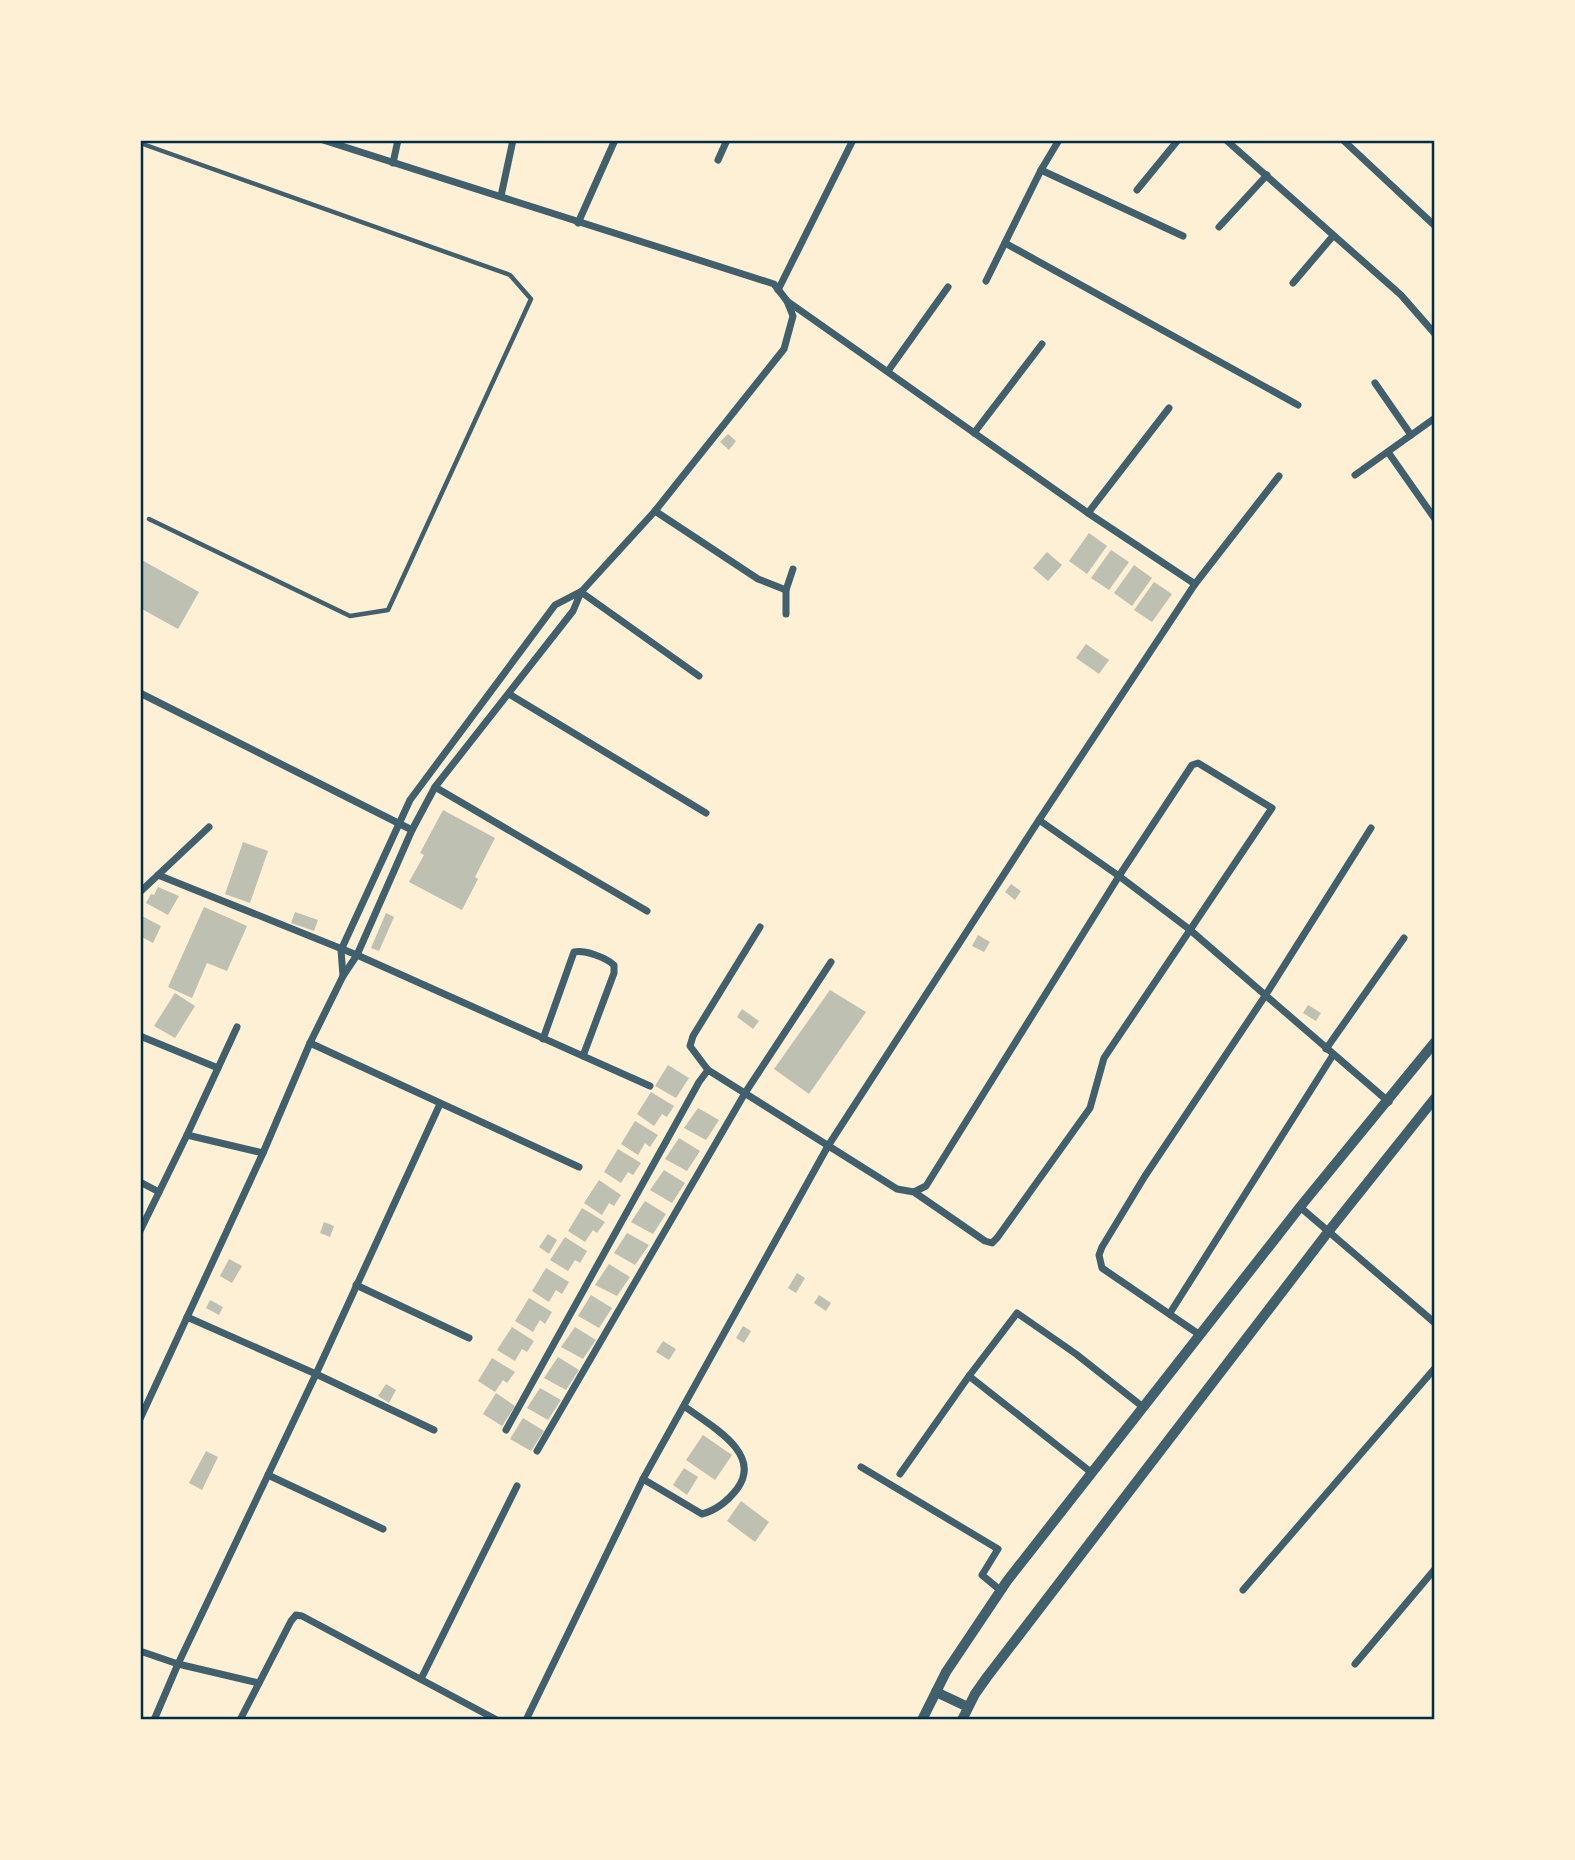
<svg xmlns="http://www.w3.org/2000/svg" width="1575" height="1860" font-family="'PT Sans Narrow',sans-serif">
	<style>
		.building { fill: #bec0b2 }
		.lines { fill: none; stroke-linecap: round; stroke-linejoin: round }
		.service { stroke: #3f606c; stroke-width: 4.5 }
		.minor { stroke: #3f606c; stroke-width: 7 }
		.tertiary { stroke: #3f606c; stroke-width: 10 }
		.neatline { fill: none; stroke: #003049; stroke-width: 2.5 }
	</style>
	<rect width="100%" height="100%" fill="#fdf0d5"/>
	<g class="building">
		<path d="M728,434L736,441L729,450L720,442Z"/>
		<path d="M1089,533L1107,546L1087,574L1069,561Z"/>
		<path d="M1111,550L1129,562L1109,590L1091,578Z"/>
		<path d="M1047,552L1062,565L1048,581L1033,568Z"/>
		<path d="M140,559L199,592L178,629L140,608Z"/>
		<path d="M1134,565L1152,578L1132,606L1114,593Z"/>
		<path d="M1154,582L1172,594L1152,622L1134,610Z"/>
		<path d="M1086,644L1109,660L1099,674L1076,658Z"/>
		<path d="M443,810L495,838L475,877L478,879L462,910L409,882L424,855L420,853Z"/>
		<path d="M243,842L268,851L250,903L225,894Z"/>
		<path d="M1011,884L1021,891L1015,900L1005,892Z"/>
		<path d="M158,887L179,896L168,915L146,903L151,894L154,895Z"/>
		<path d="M204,907L247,926L227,971L207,963L192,998L168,987Z"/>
		<path d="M295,912L318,920L314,931L291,923Z"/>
		<path d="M386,913L394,917L379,951L371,948Z"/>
		<path d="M140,915L161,926L153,943L140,936Z"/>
		<path d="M978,935L990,942L984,952L972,946Z"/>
		<path d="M830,990L866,1012L809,1094L774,1069Z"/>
		<path d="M175,993L195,1006L175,1038L154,1026Z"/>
		<path d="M1308,1005L1321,1013L1316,1021L1303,1013Z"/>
		<path d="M742,1009L759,1021L753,1029L737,1017Z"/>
		<path d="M668,1065L689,1078L676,1098L655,1086Z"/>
		<path d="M651,1092L674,1106L667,1117L662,1114L654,1126L637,1114Z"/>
		<path d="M698,1108L719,1120L706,1140L684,1128Z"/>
		<path d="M635,1121L658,1135L650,1147L645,1143L638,1155L621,1144Z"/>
		<path d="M679,1138L700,1151L687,1171L665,1159Z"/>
		<path d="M618,1149L641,1163L633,1175L628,1172L621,1183L604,1172Z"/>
		<path d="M664,1170L685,1183L672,1203L650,1190Z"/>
		<path d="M599,1180L621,1195L614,1206L609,1203L602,1215L584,1203Z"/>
		<path d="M645,1201L666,1214L653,1234L631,1222Z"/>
		<path d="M582,1208L605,1222L597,1233L593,1230L585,1242L568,1231Z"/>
		<path d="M324,1222L334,1226L330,1237L320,1233Z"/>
		<path d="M627,1233L649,1245L635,1265L614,1253Z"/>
		<path d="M548,1234L557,1240L549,1254L539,1247Z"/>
		<path d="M565,1237L587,1251L580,1263L575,1260L568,1271L550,1260Z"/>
		<path d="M229,1259L242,1266L232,1283L220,1276Z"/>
		<path d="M609,1264L630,1277L617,1296L595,1285Z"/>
		<path d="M546,1268L569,1282L562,1294L556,1290L549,1302L532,1291Z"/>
		<path d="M797,1273L805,1278L796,1293L788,1288Z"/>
		<path d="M591,1295L612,1308L599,1328L578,1316Z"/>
		<path d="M819,1295L831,1303L826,1311L814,1303Z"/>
		<path d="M529,1298L552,1312L545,1324L540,1320L533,1332L515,1321Z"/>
		<path d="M210,1300L223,1307L219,1315L206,1308Z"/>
		<path d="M743,1326L751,1331L744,1343L736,1338Z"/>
		<path d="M512,1327L534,1341L527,1352L522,1349L515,1361L497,1350Z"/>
		<path d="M575,1327L596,1340L583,1359L561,1347Z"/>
		<path d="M663,1341L676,1349L669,1360L656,1352Z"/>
		<path d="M558,1357L579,1370L566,1390L544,1378Z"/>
		<path d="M492,1358L515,1372L507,1383L503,1380L495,1392L478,1381Z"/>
		<path d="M386,1384L396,1390L389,1403L378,1396Z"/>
		<path d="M540,1388L561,1400L548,1420L527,1408Z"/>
		<path d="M496,1393L515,1406L502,1426L483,1414Z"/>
		<path d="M523,1418L544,1431L531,1451L510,1439Z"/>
		<path d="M703,1435L732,1455L715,1480L686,1460Z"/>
		<path d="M206,1451L218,1457L202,1490L189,1483Z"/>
		<path d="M684,1468L698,1477L687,1495L673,1485Z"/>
		<path d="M741,1501L769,1522L755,1542L727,1521Z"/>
	</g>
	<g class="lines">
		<path class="service" d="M140,143L510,275L531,299L388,610L350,616L149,519"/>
		<g class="minor">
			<path d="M323,140L774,284L787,301L1088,513L1195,584"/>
			<path d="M1226,140L1401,295L1435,334"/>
			<path d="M1343,140L1435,226"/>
			<path d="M718,160L727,140"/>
			<path d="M393,163L398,140"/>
			<path d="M1041,170L1183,236"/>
			<path d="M1137,190L1178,140"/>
			<path d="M501,196L513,140"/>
			<path d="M578,223L615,140"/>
			<path d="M1219,227L1267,175"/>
			<path d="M1005,243L1298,405"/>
			<path d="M986,281L1041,170L1059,140"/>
			<path d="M1293,283L1333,236"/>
			<path d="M778,290L853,140"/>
			<path d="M888,371L948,287"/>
			<path d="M1375,383L1411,435"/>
			<path d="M974,433L1042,344"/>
			<path d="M1388,452L1435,519"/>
			<path d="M1355,475L1435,418"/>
			<path d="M655,511L758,579L786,590"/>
			<path d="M1088,513L1169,408"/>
			<path d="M581,592L699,676"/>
			<path d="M786,614V590L793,569"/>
			<path d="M140,693L412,830"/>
			<path d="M509,694L706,813"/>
			<path d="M435,787L647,911"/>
			<path d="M1039,820L1119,876L1189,929L1389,1102"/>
			<path d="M158,875L357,955L650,1086"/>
			<path d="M140,892L209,827"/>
			<path d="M760,927L693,1036L690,1046L708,1070L897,1189L914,1192L926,1186L1119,876L1192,765L1198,763L1272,808L1104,1058L1090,1108L997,1238L992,1243L985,1241L914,1192"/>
			<path d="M343,976L341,950L410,800L555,605L580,592"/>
			<path d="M140,1036L218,1068"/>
			<path d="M543,1039L574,952C585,950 605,957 614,965V973L583,1056"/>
			<path d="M310,1043L579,1167"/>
			<path d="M1326,1049L1404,938"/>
			<path d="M187,1135L237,1027"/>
			<path d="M140,1182L159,1192"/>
			<path d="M1300,1207L1435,1323"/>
			<path d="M140,1231L187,1135L263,1153"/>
			<path d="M356,1285L469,1338"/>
			<path d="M1170,1313L1333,1055"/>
			<path d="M187,1317L316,1374L434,1430"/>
			<path d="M1200,1335L1102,1268L1099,1255L1102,1247L1145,1176L1265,996L1371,828"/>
			<path d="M140,1419L263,1153L310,1043L343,976L357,955L412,830L435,787L573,611L581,592L655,511L784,349L793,316L787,301"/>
			<path d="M506,1430L699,1082L708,1070"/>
			<path d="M537,1451L745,1093L831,962"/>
			<path d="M861,1467L998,1549L982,1575L1000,1590"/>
			<path d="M1092,1473L969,1376L1017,1313L1076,1354L1143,1407"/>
			<path d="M900,1474L969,1376"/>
			<path d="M268,1475L383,1529"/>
			<path d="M643,1479L702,1514C717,1510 727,1502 737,1489C764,1453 709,1425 684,1406"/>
			<path d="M1243,1590L1435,1368"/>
			<path d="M140,1651L178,1664L259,1683"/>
			<path d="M1355,1664L1435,1569"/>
			<path d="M421,1679L517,1486"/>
			<path d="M154,1720L178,1664L316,1374L440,1104"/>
			<path d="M240,1720L291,1621L296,1615L302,1616L497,1720"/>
			<path d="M526,1720L643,1479L828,1146L1039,820L1195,584L1279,476"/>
		</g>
		<g class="tertiary">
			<path d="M936,1692L968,1707"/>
			<path d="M922,1720L946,1672L1007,1581L1300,1207L1435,1042"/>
			<path d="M962,1720L975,1694L987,1677L1328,1232L1435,1098"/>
		</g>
	</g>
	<rect width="1575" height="1860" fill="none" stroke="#fdf0d5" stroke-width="284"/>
	<rect x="142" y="142" width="1291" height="1576" class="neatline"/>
</svg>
